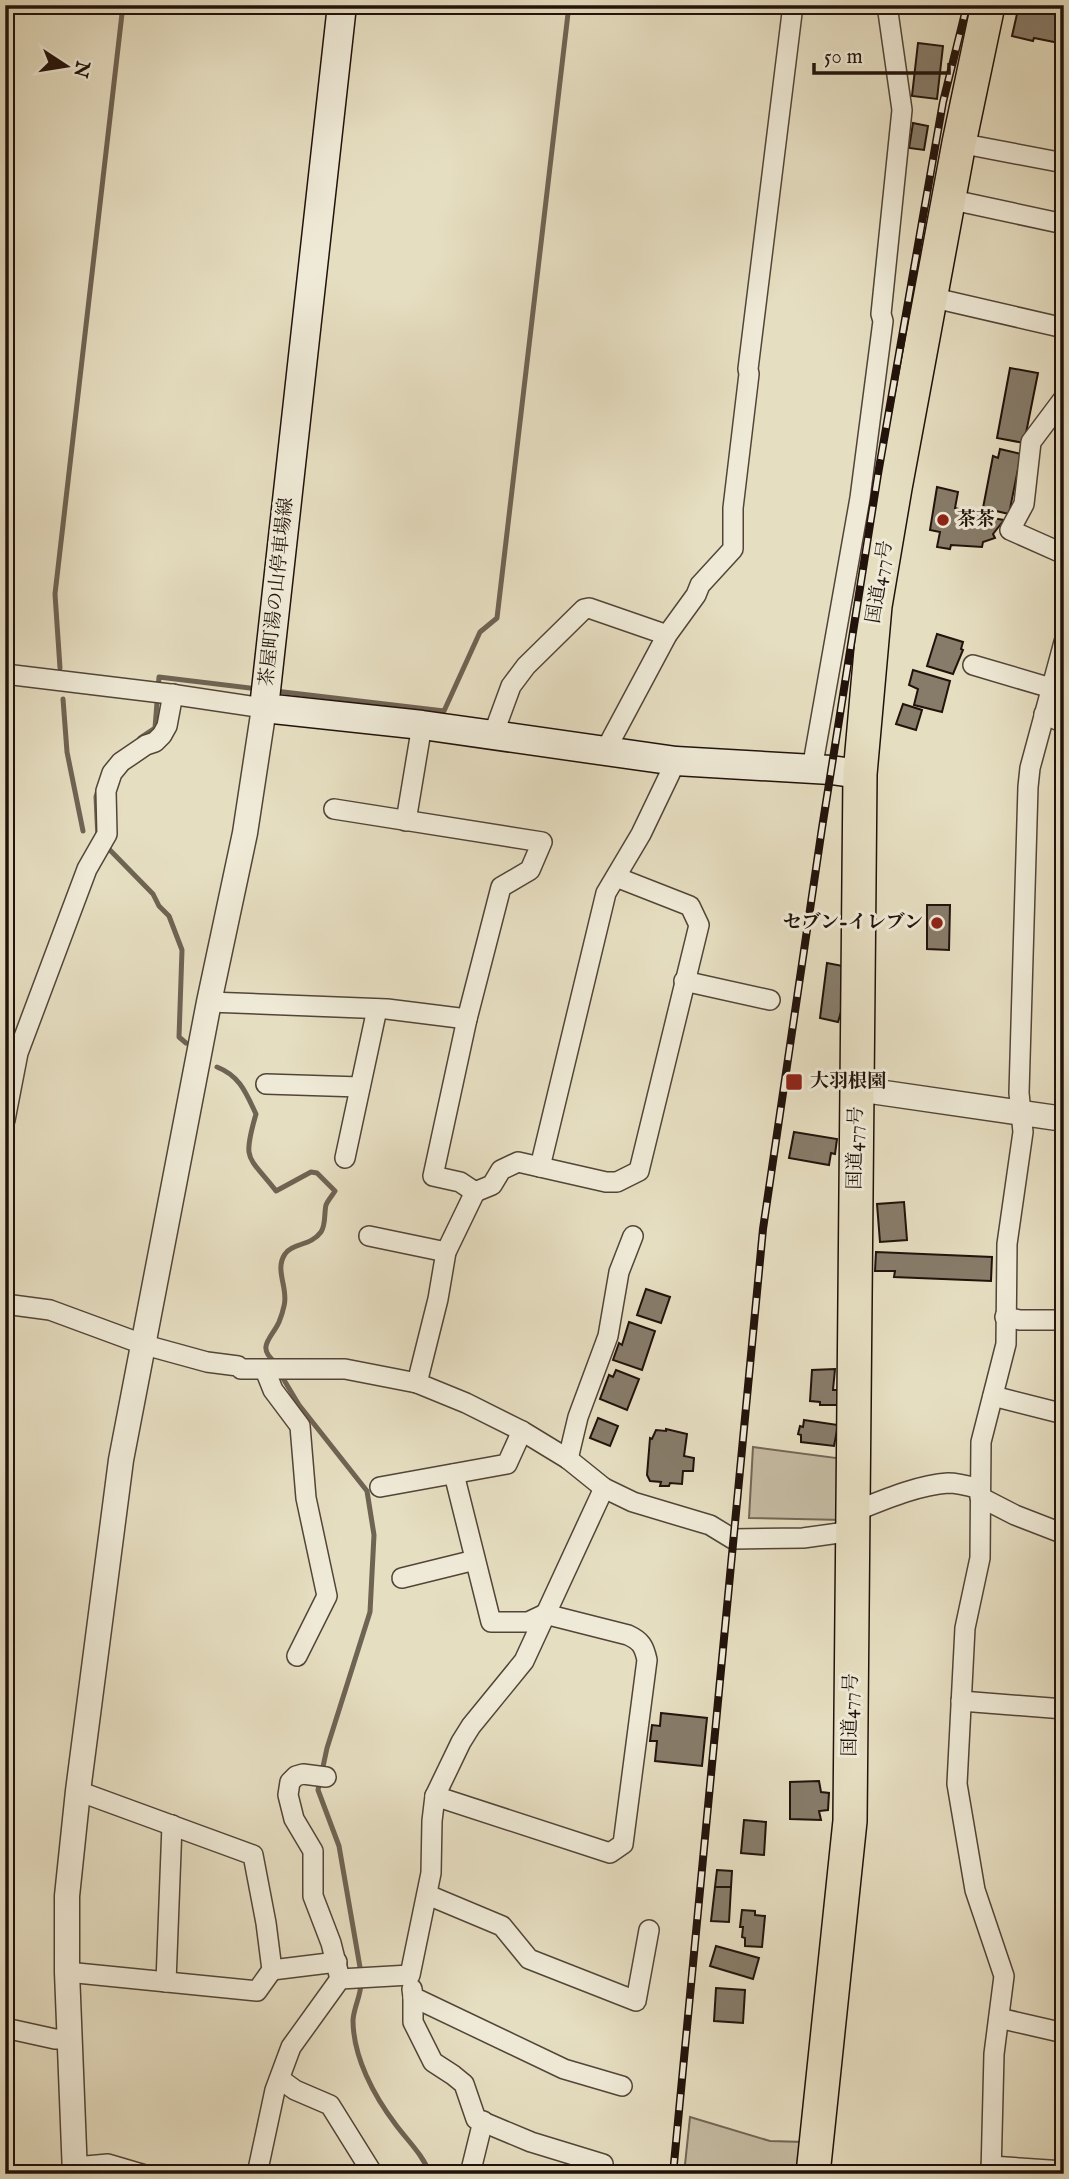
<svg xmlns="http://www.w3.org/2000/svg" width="1069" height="2179" font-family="'IM FELL English','Noto Serif JP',serif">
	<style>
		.green { fill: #c5bba2; stroke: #736656; stroke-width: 2 }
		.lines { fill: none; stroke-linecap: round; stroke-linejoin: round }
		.stream { stroke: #6f6353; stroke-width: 5 }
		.building { fill: #877c6a; stroke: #21120b; stroke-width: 2 }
		.minor-casing { stroke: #524538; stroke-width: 22 }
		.tertiary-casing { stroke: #524538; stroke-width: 27 }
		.secondary-casing { stroke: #21120b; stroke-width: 31 }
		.trunk-casing { stroke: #21120b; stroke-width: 36 }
		.minor { stroke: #efead7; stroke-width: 19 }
		.tertiary { stroke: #efead7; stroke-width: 24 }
		.secondary { stroke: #efead7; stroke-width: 28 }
		.trunk { stroke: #e6dec1; stroke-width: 33 }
		.rail-casing { stroke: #21120b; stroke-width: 8 }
		.rail { stroke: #efead7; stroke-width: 5; stroke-dasharray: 16; stroke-linecap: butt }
		.poi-dot { fill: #8f2418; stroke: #efead7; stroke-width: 2.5 }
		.labels { text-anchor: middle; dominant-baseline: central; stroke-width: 6; stroke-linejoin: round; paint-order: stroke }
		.poi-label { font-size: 19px; font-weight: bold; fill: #21120b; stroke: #efead7; text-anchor: start }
		.street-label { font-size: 19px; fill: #21120b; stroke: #efead7 }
	</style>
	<rect width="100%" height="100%" fill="#e6dec1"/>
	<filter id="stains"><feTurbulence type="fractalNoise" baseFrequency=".00286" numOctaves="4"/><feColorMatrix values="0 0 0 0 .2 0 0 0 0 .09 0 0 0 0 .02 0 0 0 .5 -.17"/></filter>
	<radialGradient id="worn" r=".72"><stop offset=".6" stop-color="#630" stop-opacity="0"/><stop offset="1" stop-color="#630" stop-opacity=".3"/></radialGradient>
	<g class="green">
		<path d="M753,1447L844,1459L843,1520L749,1518Z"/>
		<path d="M690,2117L770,2141L804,2142L799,2174H684Z"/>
	</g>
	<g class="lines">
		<g class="stream">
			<path d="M60,668L55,594L123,5"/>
			<path d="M275,691L444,711L480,632L497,618L569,5"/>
			<path d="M63,699L67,752L83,831"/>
			<path d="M140,738L155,728L159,677L258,689"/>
			<path d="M98,790L96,797L98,839"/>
			<path d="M105,845L153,894L159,906L169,916L182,950L179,1037L186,1043"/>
			<path d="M217,1067C240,1076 246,1093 256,1114C242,1162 248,1155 276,1191L311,1172L317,1173L335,1191C332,1196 328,1200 326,1205C324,1213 326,1225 321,1232C311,1246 292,1243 285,1254C274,1270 289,1289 284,1306C283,1311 281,1317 279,1322C272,1338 255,1347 276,1363"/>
			<path d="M281,1375L299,1405L367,1491L374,1535L370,1612L327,1748L318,1790L339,1846L361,1973"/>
			<path d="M361,1983C361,1995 354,2007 353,2020C353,2057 374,2096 396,2125C408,2141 423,2155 430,2174"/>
		</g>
	</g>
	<g class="building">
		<path d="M1019,5H1064V44L1034,38L1033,41L1012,36Z"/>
		<path d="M918,43L943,46L937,99L912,96Z"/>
		<path d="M913,123L928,126L924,150L909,148Z"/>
		<path d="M1010,368L1038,373L1024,443L997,438Z"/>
		<path d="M1000,449L1021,454L1009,514L983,508L993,456L998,458Z"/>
		<path d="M937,487L958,492L955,508L962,510L961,513L1004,520L993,534L995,538L983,542L982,547L951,545L950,549L937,547L940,532L930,530Z"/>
		<path d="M937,634L963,642L961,649L963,650L953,674L927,666Z"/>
		<path d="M913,670L950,681L942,712L914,705L918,689L909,685Z"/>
		<path d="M903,704L922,710L916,730L896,724Z"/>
		<path d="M927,905H950L949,950L927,949Z"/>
		<path d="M827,963L843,966L845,998L838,1022L820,1018Z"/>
		<path d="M794,1132L837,1139L835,1154L831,1153L829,1165L789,1158Z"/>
		<path d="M904,1202L907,1240L880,1242L877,1204Z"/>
		<path d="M876,1252L992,1257L991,1281L894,1277L895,1271H875Z"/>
		<path d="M646,1289L670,1297L661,1323L637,1315Z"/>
		<path d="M629,1322L655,1331L642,1370L613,1360L619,1343L622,1345Z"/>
		<path d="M835,1369L833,1390H838V1405H820V1402L810,1401L812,1370Z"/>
		<path d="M616,1370L639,1379L627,1410L600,1399L609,1375L613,1377Z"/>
		<path d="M598,1418L618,1426L610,1446L590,1438Z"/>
		<path d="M804,1420L838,1425L834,1446L801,1442V1435L798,1434L800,1426L803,1427Z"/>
		<path d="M666,1429L687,1434L684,1456L694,1458L693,1471H683L682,1484L670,1483L669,1486H660L661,1482L650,1481L647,1475L650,1438L652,1439L656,1430L666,1431Z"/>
		<path d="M661,1713L707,1718L702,1766L655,1761L657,1741H650L652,1725L660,1726Z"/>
		<path d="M819,1781L821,1792L829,1793L828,1810L819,1811L821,1820L790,1819V1782Z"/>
		<path d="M744,1820L766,1822L764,1855L741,1853Z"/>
		<path d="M717,1870L732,1871L731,1887H715Z"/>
		<path d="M715,1887H731L729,1922L711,1921Z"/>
		<path d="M742,1910L755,1911V1915L765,1916L762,1947L745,1946V1938L742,1937L743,1927H740Z"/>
		<path d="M716,1946L759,1958L753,1979L710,1966Z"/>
		<path d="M716,1988L745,1990L743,2023L714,2021Z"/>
	</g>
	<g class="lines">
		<g class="minor-casing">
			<g id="minor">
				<path d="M959,143L1064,163"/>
				<path d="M948,199L1064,224"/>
				<path d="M930,297L1064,328"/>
				<path d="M1064,398L1031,442L1024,504L1010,530L1064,554"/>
				<path d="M973,665L1051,688"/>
				<path d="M5,674L170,694L264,708"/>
				<path d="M1044,714L1064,723"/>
				<path d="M493,735L511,686L526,666L584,609L589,608L667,635"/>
				<path d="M605,751L667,635L696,595L700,585L733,549V508L749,374L748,369L793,5"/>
				<path d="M812,769L860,498L883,321L881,314L902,110L887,5"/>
				<path d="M334,809L542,842L530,870L501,887L467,1019L433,1176L460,1182L475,1192L492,1185L501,1170L518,1162L606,1182H617L639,1171L699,925L690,906L616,877"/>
				<path d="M406,821L422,725"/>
				<path d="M684,981L770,1000"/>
				<path d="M209,1002L387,1009L467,1019"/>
				<path d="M266,1084L360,1087"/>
				<path d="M5,1120L18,1053L87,869L107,834L106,791L112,773L121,762L146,745L155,742L162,735L167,726L173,694"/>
				<path d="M345,1158L377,1009"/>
				<path d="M540,1167L606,893L641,834L676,761"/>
				<path d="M369,1236L446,1252"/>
				<path d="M5,1304L50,1310L145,1345L207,1362L238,1366L241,1369H345L417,1383L466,1403L522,1431L568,1459L604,1488L633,1502L710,1525L733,1539L803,1538L853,1531"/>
				<path d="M1005,1317L1020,1320H1064"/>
				<path d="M265,1370L273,1390L300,1426L306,1498L327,1596L297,1656"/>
				<path d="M417,1383L438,1299L446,1252L475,1192"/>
				<path d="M993,1396L1064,1414"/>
				<path d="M568,1459L578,1417L608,1336L619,1272L633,1236"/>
				<path d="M380,1487L507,1464L522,1431"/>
				<path d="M980,1497L1015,1515L1064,1534"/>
				<path d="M853,1512C881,1501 917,1485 948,1483C959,1483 969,1486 980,1489"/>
				<path d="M402,1578L475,1560"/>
				<path d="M961,1701L1064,1709"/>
				<path d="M326,1777L303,1774L296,1776L290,1782L288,1795L294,1819L313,1851V1896L331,1943L340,1979"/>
				<path d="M435,1796L610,1853L623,1844L647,1660C644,1646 641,1641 628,1635L545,1614L528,1622H491L454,1474"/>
				<path d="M428,1895L502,1926L529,1959L636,2001L649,1930"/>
				<path d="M272,1970L337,1962"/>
				<path d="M67,1972L257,1991L272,1970L266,1923L253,1855L78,1791"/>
				<path d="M166,1982L172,1825"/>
				<path d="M412,1989L413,1997L564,2069L622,2086"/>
				<path d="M413,1997V2022L433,2062L453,2075L464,2084L476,2119L531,2142L603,2164"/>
				<path d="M999,2018L1064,2033"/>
				<path d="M5,2028L55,2039H70"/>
				<path d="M280,2079L295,2090L330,2105L373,2174"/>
				<path d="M991,2166L1064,2171"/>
				<path d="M75,2167L108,2164L142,2174"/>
				<path d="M257,2174L275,2090L291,2047L340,1979L410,1975L431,1873L432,1821L435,1796L461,1742L471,1726L524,1661L604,1488"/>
				<path d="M470,2174L483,2121"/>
				<path d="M991,2174L994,2054L1004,1976L975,1890L957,1784L965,1628L980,1558L981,1442L1006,1344L1007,1244L1023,1132L1019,1093L1028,787L1030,768L1064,642"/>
			</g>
		</g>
		<g class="tertiary-casing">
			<g id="tertiary">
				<path d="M857,1089L1064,1119"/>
				<path d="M75,2174L67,1972V1896L78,1791L121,1460L209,1002L245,833L264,708"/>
			</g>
		</g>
		<g class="secondary-casing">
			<path id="secondary" d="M342,5L264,708L422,725L676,761L831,770L860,774"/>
		</g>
		<g class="trunk-casing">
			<path id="trunk" d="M813,2174L850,1821L860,774L875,606L895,488L959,143L988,5"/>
		</g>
		<use href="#minor" class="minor"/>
		<use href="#tertiary" class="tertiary"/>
		<use href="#secondary" class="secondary"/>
		<use href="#trunk" class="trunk"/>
		<g class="rail-casing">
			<path id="rail" d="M673,2174L763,1229L822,828L878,474L943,102L967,5"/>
		</g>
		<use href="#rail" class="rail"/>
	</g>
	<g class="poi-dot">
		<circle cx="943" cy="520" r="7"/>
		<circle cx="937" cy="923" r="7"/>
		<rect x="785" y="1073" width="18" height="18" rx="3.5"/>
	</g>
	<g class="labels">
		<g class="poi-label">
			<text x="957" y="520">茶茶</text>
			<text x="923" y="923" text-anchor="end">セブン-イレブン</text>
			<text x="810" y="1082">大羽根園</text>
		</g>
		<g class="street-label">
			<text transform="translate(880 582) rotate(-81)">国道477号</text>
			<text transform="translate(277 592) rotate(-84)">茶屋町湯の山停車場線</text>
			<text transform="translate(856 1148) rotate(-89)">国道477号</text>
			<text transform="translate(851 1715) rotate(-89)">国道477号</text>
		</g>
	</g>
	<rect width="1069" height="2179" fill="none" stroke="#e6dec1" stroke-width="28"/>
	<rect x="7" y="7" width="1055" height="2165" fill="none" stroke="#21120b" stroke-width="3.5"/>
	<rect x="14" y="14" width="1041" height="2151" fill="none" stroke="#21120b" stroke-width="2"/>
	<g transform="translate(66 66) rotate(102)" stroke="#efead7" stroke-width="5" paint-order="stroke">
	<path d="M0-5L12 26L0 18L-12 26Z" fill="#21120b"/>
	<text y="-10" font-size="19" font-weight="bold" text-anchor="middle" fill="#21120b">N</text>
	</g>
	<path d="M814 63v10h135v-10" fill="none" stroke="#21120b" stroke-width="3.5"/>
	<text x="824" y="63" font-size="21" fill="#21120b" stroke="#efead7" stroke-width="5" paint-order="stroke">50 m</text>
	<rect width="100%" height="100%" filter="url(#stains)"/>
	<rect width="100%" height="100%" fill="url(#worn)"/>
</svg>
